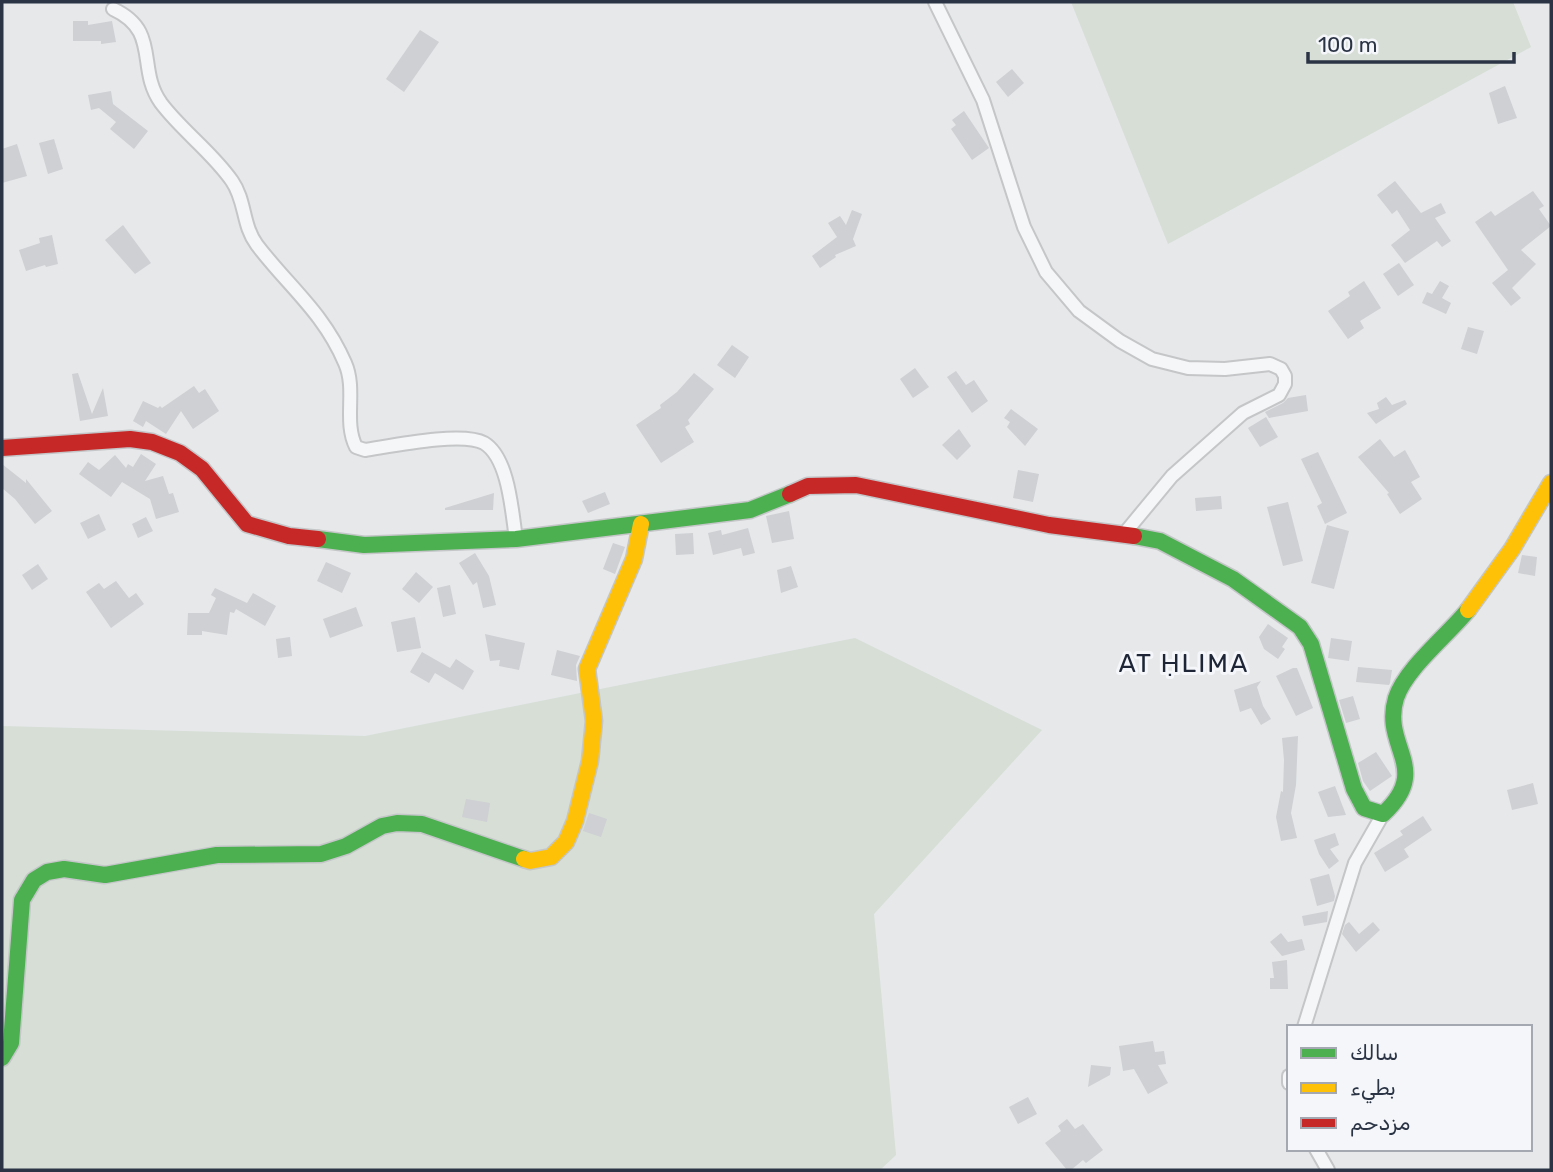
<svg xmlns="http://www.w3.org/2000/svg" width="1553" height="1172" font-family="Rubik,'Noto Sans Arabic',sans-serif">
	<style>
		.green { fill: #d6ded6 }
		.building { fill: #ced0d3 }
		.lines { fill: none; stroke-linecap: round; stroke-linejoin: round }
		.street-casing { stroke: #c4c6c8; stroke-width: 16 }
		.fast-casing { stroke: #c4c6c8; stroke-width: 19 }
		.slow-casing { stroke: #c4c6c8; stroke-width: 19 }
		.jam-casing { stroke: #c4c6c8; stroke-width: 19 }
		.street { stroke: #f5f6f7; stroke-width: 12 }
		.fast { stroke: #4caf50; stroke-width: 16 }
		.slow { stroke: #ffc107; stroke-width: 16 }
		.jam { stroke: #c62828; stroke-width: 16 }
		.labels { text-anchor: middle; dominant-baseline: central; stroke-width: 6; stroke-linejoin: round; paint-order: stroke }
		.quarter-label { font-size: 26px; letter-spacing: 2px; fill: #1d2536; stroke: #f4f6f9 }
	</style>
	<rect width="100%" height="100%" fill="#e6e8ea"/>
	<g class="green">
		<path d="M1071,2H1513L1531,47L1168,244Z"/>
		<path d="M855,638L1042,730L874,914L896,1155L880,1170H2V726L365,736Z"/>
	</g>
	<g class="building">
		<path d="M73,21H88V25L112,21L116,42L101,44V41H73Z"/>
		<path d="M420,30L439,42L404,92L386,79Z"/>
		<path d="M1012,69L1024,83L1008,97L996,82Z"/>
		<path d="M1505,86L1517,118L1498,124L1489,93Z"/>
		<path d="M111,91L113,104L148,131L134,149L110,129L116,122L99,108L91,110L88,95Z"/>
		<path d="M964,111L989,148L972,160L951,129L956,125L952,120Z"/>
		<path d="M54,139L63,169L48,174L39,143Z"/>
		<path d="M17,144L27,176L2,183V149Z"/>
		<path d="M1395,181L1421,213L1441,203L1446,213L1435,218L1451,241L1442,247L1437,241L1405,263L1391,245L1410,230L1397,210L1392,214L1377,195Z"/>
		<path d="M1533,191L1544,206L1539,209L1551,226L1521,250L1536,264L1512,288L1521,298L1511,306L1492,283L1508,270L1475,222L1491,211L1495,216Z"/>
		<path d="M852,210L862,214L853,239L856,246L835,255L836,257L820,268L812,256L837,237L828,223L840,216L846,225Z"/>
		<path d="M123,225L151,263L135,274L105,240Z"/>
		<path d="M52,235L58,264L46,267L45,265L26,271L19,250L40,243L39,238Z"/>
		<path d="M1399,263L1414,285L1398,296L1383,274Z"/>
		<path d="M1364,281L1381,308L1360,321L1364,328L1348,339L1328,311L1350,296L1348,292Z"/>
		<path d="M1440,281L1449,286L1442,298L1451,303L1446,314L1422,303L1427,292L1432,294Z"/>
		<path d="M1468,327L1484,331L1477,354L1461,349Z"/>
		<path d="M732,345L749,357L735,378L717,365Z"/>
		<path d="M915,368L929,387L913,398L900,379Z"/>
		<path d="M956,371L966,385L974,380L988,401L972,413L947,377Z"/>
		<path d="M78,373L92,414L103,388L108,416L80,421L72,374Z"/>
		<path d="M694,373L714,389L688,420L690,424L685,427L694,442L661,463L636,425L661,408L660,405L677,392Z"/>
		<path d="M194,386L199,393L205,389L219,411L193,429L181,411L166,434L146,421L143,427L133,421L143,401L158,408L160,406L162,408Z"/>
		<path d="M1306,395L1308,411L1269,418L1265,412L1283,403L1288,398Z"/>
		<path d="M1386,397L1392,405L1405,400L1407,404L1376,424L1367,413L1379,409L1377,403Z"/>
		<path d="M1011,409L1038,429L1025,446L1007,427L1010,422L1004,418Z"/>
		<path d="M1266,417L1278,437L1260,447L1248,428Z"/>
		<path d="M959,429L971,446L957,460L942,445Z"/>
		<path d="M1380,439L1394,457L1405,450L1420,477L1411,482L1422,499L1400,514L1387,494L1389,493L1358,457Z"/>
		<path d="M1318,452L1347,513L1325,524L1317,506L1322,503L1301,459Z"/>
		<path d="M141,454L156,464L145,481L163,476L169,494L173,493L179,512L156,519L150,499L122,482L111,497L79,474L88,462L99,470L115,455L126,468L128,464L133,467Z"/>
		<path d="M2,464L26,483V479L52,511L35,524L15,499L2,488Z"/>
		<path d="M1018,470L1039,474L1033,502L1013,498Z"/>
		<path d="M605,492L610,504L588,513L582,501Z"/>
		<path d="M494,493L493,510H445V508Z"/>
		<path d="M1221,496L1222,509L1196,511L1195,498Z"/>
		<path d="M1288,502L1303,561L1283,566L1267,507Z"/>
		<path d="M789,511L794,539L772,543L766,516Z"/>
		<path d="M99,514L106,530L88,539L80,523Z"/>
		<path d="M146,517L153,531L138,538L132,524Z"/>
		<path d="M1327,525L1349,531L1334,589L1311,583Z"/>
		<path d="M748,528L755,553L743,556L741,548L713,555L708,533L721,530L722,535Z"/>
		<path d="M693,533L694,554L676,555L675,534Z"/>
		<path d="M613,543L625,547L615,574L603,569Z"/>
		<path d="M475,553L489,576L496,605L483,608L477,582L473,585L459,563Z"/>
		<path d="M1522,555L1537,557L1535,576L1518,573Z"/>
		<path d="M326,562L351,573L342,593L317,581Z"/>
		<path d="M38,564L48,579L32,590L22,575Z"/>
		<path d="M791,566L798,587L781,593L777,570Z"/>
		<path d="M416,572L433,587L419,603L402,589Z"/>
		<path d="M116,581L129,598L136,593L144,604L111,628L86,592L99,583L104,589Z"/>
		<path d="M450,585L456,614L443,617L437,588Z"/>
		<path d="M215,588L247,603L253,593L276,606L265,626L236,609L234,613L230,612L227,635L202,631V635H187L188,613H209L216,598L211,595Z"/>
		<path d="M356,607L363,626L330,638L323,619Z"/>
		<path d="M415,617L421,648L397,652L391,622Z"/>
		<path d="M1268,624L1288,638L1282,647L1285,649L1278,659L1264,649L1259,637Z"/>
		<path d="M485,634L525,643L519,670L499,666L500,660L490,661Z"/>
		<path d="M290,637L292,656L278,658L276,639Z"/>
		<path d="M1331,638L1352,641L1349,661L1328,658Z"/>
		<path d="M557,650L580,656L576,665L577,681L551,675Z"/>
		<path d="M422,652L450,668L456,659L474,671L463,690L435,673L429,683L410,672Z"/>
		<path d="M1358,667L1392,670L1390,683L1389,685L1356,682Z"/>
		<path d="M1293,668H1297L1313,708L1296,716L1276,676Z"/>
		<path d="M1261,681L1257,687L1263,706L1271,719L1261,725L1251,708L1240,712L1234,690Z"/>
		<path d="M1353,696L1360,719L1346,723L1339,700Z"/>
		<path d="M1298,736L1296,785L1291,813L1297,838L1281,841L1276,817L1281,791L1283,792L1284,760L1282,738Z"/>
		<path d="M1376,752L1392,776L1370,791L1363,781L1358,763Z"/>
		<path d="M1533,783L1538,804L1512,810L1507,790Z"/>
		<path d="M1335,786L1346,815L1328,817L1318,792Z"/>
		<path d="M466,799L490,803L487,822L462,817Z"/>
		<path d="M589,813L607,819L601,837L583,831Z"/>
		<path d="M1423,816L1432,830L1404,849L1409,857L1385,872L1374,853L1403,835L1400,831Z"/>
		<path d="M1335,833L1339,845L1330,849L1339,861L1329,869L1319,854L1314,840Z"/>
		<path d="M1329,874L1335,896L1334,901L1317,906L1310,879Z"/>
		<path d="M1328,911L1327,922L1304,926L1302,916Z"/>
		<path d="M1349,922L1359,934L1373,922L1380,930L1356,952L1342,934L1345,925Z"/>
		<path d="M1281,933L1288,942L1302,939L1305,950L1282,956L1270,942Z"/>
		<path d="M1287,960L1288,989H1270V978H1274L1272,962Z"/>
		<path d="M1153,1041L1155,1052L1164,1051L1166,1064L1158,1065L1168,1083L1148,1094L1134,1069L1123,1071L1119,1046Z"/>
		<path d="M1091,1065L1111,1067L1110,1075L1088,1087Z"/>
		<path d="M1028,1097L1037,1114L1018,1124L1009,1107Z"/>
		<path d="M1067,1119L1075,1129L1083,1124L1103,1150L1086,1163L1083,1160L1071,1170H1067L1045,1143L1061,1131L1058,1126Z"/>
	</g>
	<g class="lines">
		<g class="street-casing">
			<g id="street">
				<path d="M935,2L983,100L1024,227L1046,272L1079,311L1120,341L1152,359L1188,368L1225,369L1270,364L1281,369L1285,376V384L1279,395L1243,413L1172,476L1124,534"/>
				<path d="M113,9C161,31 136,68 161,103C182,131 212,152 232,181C246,201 242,225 257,245C289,287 323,312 345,363C357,390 343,421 356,447L365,450C391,446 462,431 484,443C509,458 512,513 516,539"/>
				<path d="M1304,1027L1355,863L1383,814"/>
				<path d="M1289,1076V1083"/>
				<path d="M1316,1149L1328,1170"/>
			</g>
		</g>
		<g class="fast-casing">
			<g id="fast">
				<path d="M1134,536L1160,541L1233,579L1300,627L1311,644L1354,789L1364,808L1383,814C1433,768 1381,747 1396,698C1406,668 1447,636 1468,610"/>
				<path d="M318,539L364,545L516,539L750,510L790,494"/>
				<path d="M2,1058L11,1043L22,900L34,880L47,872L64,869L105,875L217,855L321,854L346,846L382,826L397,823L422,824L524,859"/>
			</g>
		</g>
		<g class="slow-casing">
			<g id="slow">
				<path d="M1468,610L1512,549L1551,483"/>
				<path d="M524,859L530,861L551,857L566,842L575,821L590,761L594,721L587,669L634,559L641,524"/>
			</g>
		</g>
		<g class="jam-casing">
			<g id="jam">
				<path d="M2,448L130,439L152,442L180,453L202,469L247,524L289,536L318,539"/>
				<path d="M790,494L808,486L856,485L1049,525L1134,536"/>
			</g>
		</g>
		<use href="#street" class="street"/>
		<use href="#fast" class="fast"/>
		<use href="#slow" class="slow"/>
		<use href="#jam" class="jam"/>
	</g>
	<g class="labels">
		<g class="quarter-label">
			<text x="1184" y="663">AT ḤLIMA</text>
		</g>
	</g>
	<rect width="1553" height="1172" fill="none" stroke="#2b3445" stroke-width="7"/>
	<rect x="1287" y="1025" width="245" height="126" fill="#f4f6f9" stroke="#a4a8b1" stroke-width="2"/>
	<rect x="1301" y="1048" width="35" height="10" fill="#4caf50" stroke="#a4a8b1" stroke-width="2"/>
	<text x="1350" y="1060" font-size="21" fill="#2b3445">سالك</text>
	<rect x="1301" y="1083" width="35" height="10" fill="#ffc107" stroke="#a4a8b1" stroke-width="2"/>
	<text x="1350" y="1095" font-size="21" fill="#2b3445">بطيء</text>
	<rect x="1301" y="1118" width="35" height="10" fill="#c62828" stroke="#a4a8b1" stroke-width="2"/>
	<text x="1350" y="1130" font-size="21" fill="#2b3445">مزدحم</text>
	<path d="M1308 52v10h206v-10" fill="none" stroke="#2b3445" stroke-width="3.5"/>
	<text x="1318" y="52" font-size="21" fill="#2b3445" stroke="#f4f6f9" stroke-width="5" paint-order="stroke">100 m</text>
</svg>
